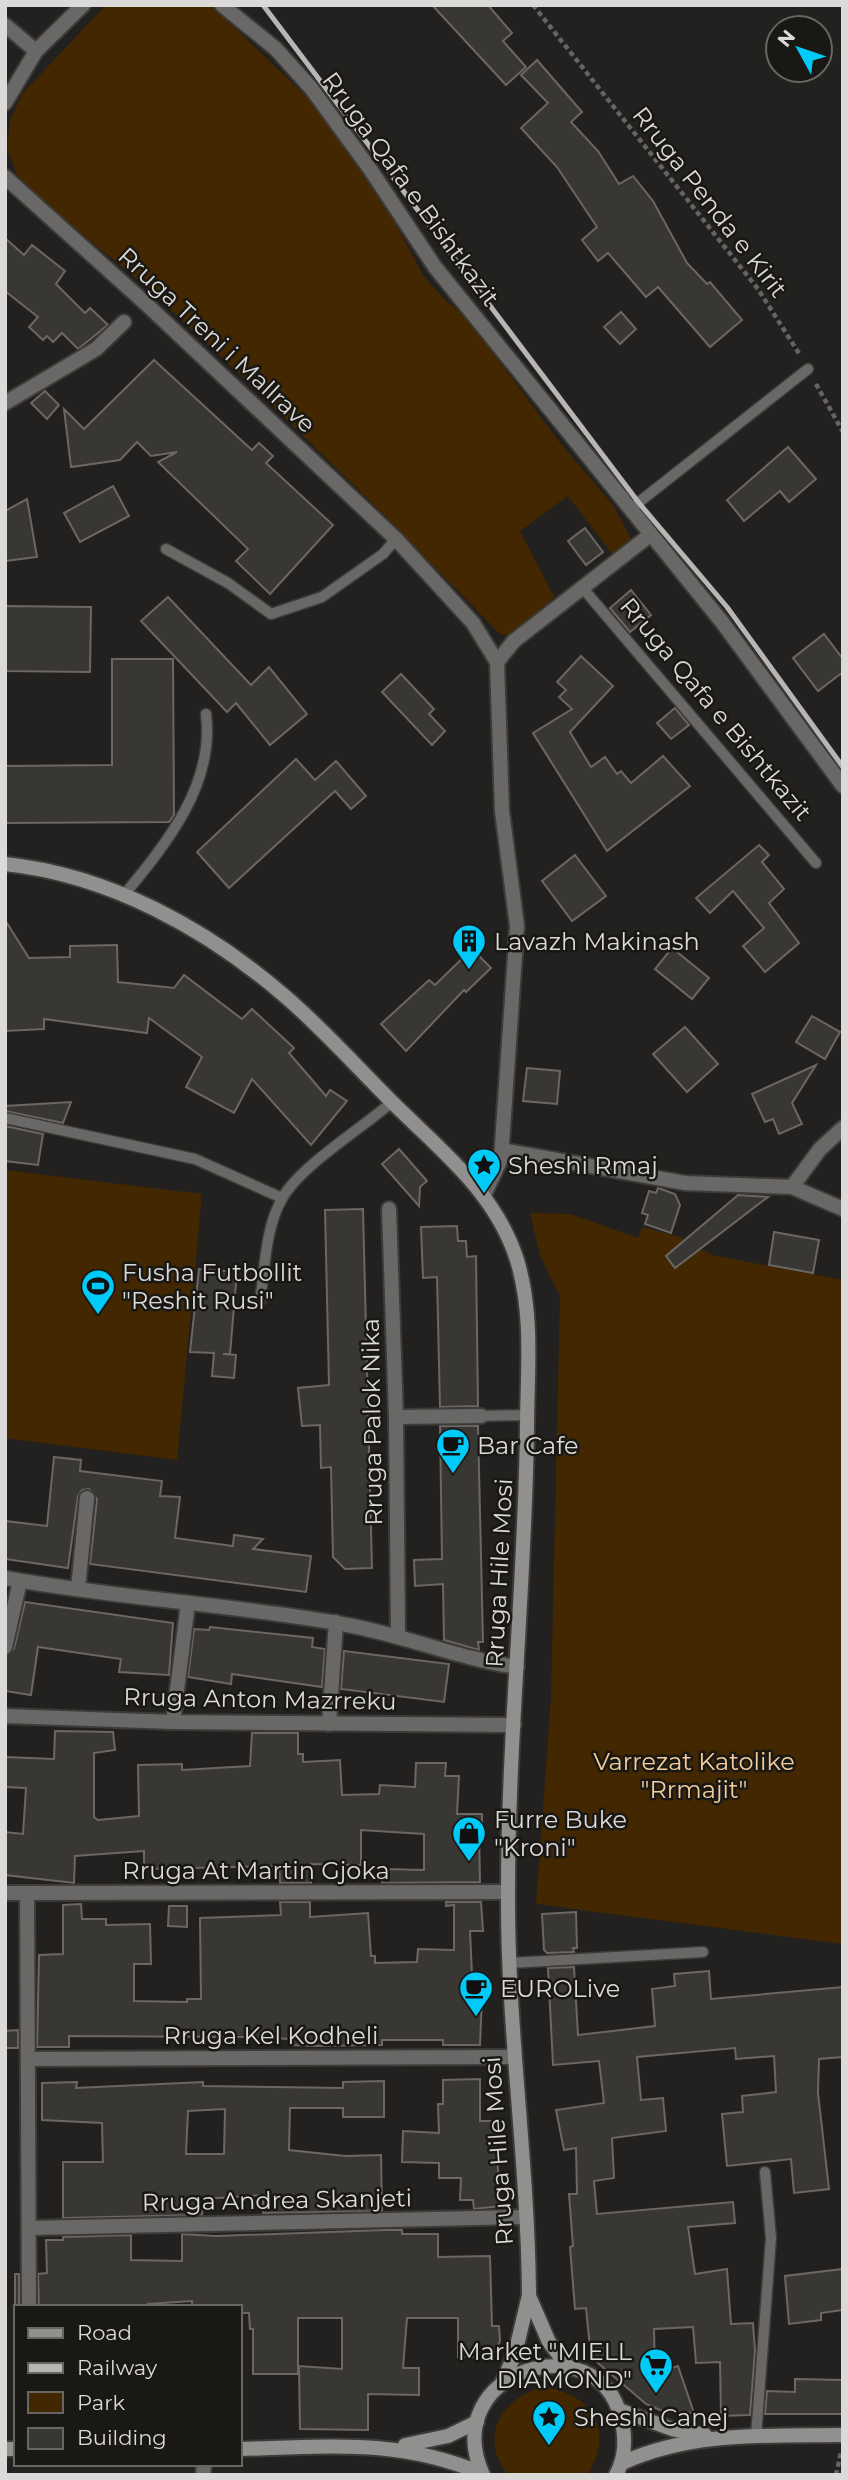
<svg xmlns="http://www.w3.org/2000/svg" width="848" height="2480" font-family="Montserrat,sans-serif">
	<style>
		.green { fill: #422700 }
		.building { fill: #393734; stroke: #6a6765; stroke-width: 2; fill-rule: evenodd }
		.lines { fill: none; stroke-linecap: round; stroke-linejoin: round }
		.service-casing { stroke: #3d3b39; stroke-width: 13 }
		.minor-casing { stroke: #3d3b39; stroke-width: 18 }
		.secondary-casing { stroke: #3d3b39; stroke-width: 18 }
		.path { stroke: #666463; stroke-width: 4.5; stroke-dasharray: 5 3.5; stroke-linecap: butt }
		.service { stroke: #696866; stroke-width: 10 }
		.minor { stroke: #696866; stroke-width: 14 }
		.secondary { stroke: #91908e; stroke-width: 14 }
		.rail { stroke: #b8b6b5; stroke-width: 5 }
		.labels { text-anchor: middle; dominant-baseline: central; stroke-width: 5; stroke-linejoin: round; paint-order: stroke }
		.street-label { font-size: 24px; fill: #dcdad9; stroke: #1a1815 }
		.poi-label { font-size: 24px; fill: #dcdad9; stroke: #1a1815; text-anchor: start }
		.park-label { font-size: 24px; fill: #f5cc9b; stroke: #1a1815 }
	</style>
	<rect width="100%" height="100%" fill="#23211f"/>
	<g class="green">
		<path d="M106,5H211L309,99L340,137L386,206L423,275L443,298L467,318L557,439L613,505L630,537L627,546L613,555L568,496L520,531L554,597L512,636L500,634L374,505L251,385L144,285L36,196L17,175L7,147L10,121L22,94Z"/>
		<path d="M5,1170L202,1194L177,1460L5,1438Z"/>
		<path d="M530,1213L570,1214L638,1238L642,1227L680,1237L712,1255L843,1280V1944L536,1904L551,1698L560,1296L540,1255Z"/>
		<path d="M542,2387C591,2392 616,2431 587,2475H508C478,2437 501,2399 542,2387Z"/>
	</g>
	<g class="building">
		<path d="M432,5H488L512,33L503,41L526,67L506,85Z"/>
		<path d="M537,60L582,112L571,122L598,151L619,184L633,176L653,201L687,263L707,284L710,282L742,320L710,347L658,287L646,297L608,253L598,261L582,240L597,227L557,167L521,128L548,103L521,75Z"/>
		<path d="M5,238L24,255L32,245L65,271L56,284L85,313L90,308L108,325L78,349L62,333L53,342L47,336L43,340L29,327L38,317L5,291Z"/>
		<path d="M621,312L636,329L620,344L604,327Z"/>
		<path d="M154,360L252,450L259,443L273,456L266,463L333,525L270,594L236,561L248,549L158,462L177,452L151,456L137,442L120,460L71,467L64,409L84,429Z"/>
		<path d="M45,391L59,405L47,419L31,403Z"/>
		<path d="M788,447L816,479L789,502L780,491L744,521L727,500Z"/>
		<path d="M113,486L129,516L80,542L64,513Z"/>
		<path d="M27,499L37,557L5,561V511Z"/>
		<path d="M585,528L603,552L586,565L568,541Z"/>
		<path d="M631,590L651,615L630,632L610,608Z"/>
		<path d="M168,597L251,685L269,667L307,714L270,745L236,703L227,712L141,621Z"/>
		<path d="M5,606L91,607L90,672L5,671Z"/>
		<path d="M824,634L843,659V672L818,691L793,658Z"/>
		<path d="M581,656L613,686L570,732L591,767L605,757L617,774L621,771L631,783L663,756L690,786L607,851L533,733L572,709L559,697L566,690L557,682Z"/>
		<path d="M112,659H173L174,815L169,822L5,823V766L112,765Z"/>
		<path d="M401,674L434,709L429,714L445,731L432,745L382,692Z"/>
		<path d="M675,708L689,725L671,739L657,723Z"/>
		<path d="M296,759L315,780L336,761L366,796L351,809L335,791L229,888L197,852Z"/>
		<path d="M759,845L769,855L762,862L784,889L769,903L799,943L765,972L743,946L764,928L733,891L710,913L696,898Z"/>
		<path d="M575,855L606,896L572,921L542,881Z"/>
		<path d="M5,920L29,958L70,957V946L117,945L118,982L174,988L184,975L242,1019L252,1009L294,1048L289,1053L326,1096L330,1090L347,1101L311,1145L252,1079L234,1113L186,1087L202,1057L149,1018L147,1033L44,1019V1029L5,1031Z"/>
		<path d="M672,948L709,978L692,999L655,969Z"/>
		<path d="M472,949L491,968L466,992L464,990L406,1051L381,1024L429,980L435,985Z"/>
		<path d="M812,1016L840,1032L825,1059L796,1042Z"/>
		<path d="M685,1027L718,1064L687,1092L653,1054Z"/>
		<path d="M816,1065L792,1103L802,1124L779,1134L773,1119L765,1122L752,1094Z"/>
		<path d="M527,1068L560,1071L557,1104L523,1101Z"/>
		<path d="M71,1102L63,1123L5,1111V1106Z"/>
		<path d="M5,1126L43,1134L38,1165L5,1161Z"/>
		<path d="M399,1149L427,1181L420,1187L419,1206L382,1164Z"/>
		<path d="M658,1188L675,1194L680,1205L671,1233L645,1224L648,1215L642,1213L649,1191L656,1193Z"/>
		<path d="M738,1195L768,1197L675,1268L666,1256Z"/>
		<path d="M363,1209L372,1568L345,1569L333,1557L331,1467L321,1468L320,1425L302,1426L298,1388L329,1385L325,1210Z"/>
		<path d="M457,1226L458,1241H466L467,1257L476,1256L478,1406L440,1407L437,1277L423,1278L421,1227Z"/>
		<path d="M774,1232L819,1240L813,1273L769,1265Z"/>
		<path d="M199,1269L237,1272L230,1354H223L236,1355L234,1378L212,1376L214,1353L190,1352Z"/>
		<path d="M440,1426H478L483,1642H478L479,1650L444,1640L443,1584L415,1586L414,1560L442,1559Z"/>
		<path d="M54,1457L81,1460L80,1471L162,1481L160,1496L180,1497L175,1538L233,1546L234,1535L263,1539L253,1549L311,1556L306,1592L90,1564L97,1499L89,1489L82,1490L78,1496L68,1568L5,1559V1521L47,1526Z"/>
		<path d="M25,1602L173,1623L169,1675L119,1672L121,1659L38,1647L31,1695L5,1691V1656L14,1649Z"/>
		<path d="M210,1627L313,1638L312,1647L325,1649L322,1687L232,1674L231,1684L188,1677L194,1629L209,1630Z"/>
		<path d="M344,1651L449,1664L444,1702L341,1689Z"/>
		<path d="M55,1731L113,1732L115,1750L94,1753V1817L98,1820L139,1816L138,1765L182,1764V1770L250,1766L252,1733H298V1754H303V1762L340,1760L342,1795L379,1794L380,1785L415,1787L416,1763H446L445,1776H459L457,1814H482V1832H479L480,1882L382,1883L383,1869L424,1870V1834L361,1830V1865L311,1864V1883H280L279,1866L144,1869V1851L75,1856L74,1883L5,1875V1832L23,1834L26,1788L5,1787V1757L54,1759Z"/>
		<path d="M280,1902H310V1917L368,1913L371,1956H375V1963L417,1962L418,1949L454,1950V1905L446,1906V1902H481L483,1931H470L473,1997H482L480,2045H443V2040H382V2045L314,2046L290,2045V2039L249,2037L69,2036V2047H37L39,1955L63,1954V1905L81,1904L82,1919H106V1925L150,1924L151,1964H134V2001L187,2002V1999H201L200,1918L281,1915Z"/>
		<path d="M169,1906H187V1927L168,1926Z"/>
		<path d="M576,1912L577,1948H573L574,1952L547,1953L544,1950L542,1914Z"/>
		<path d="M574,1967L578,2035L655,2026L652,1989L675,1986L674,1974L709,1971L711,1999L843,1987V2057L819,2059L818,2093L829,2189L794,2193L791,2159L727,2166L722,2114L743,2112L742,2096L776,2092L774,2056L736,2059L735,2048L637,2057L641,2100L663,2098L666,2131L612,2138L614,2178L594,2181L597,2214L733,2202L735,2223L688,2227L695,2274L727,2269L731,2324L753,2323L755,2351L750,2415L721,2416L720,2362L696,2363L693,2327L654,2329L655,2373L678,2366L694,2413L660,2410L646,2404L591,2357L586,2308L575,2309L570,2247L573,2246L569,2194H577L576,2148L564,2150L556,2110L604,2103L599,2061L553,2065L548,1968Z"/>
		<path d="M18,2030V2048H5V2031Z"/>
		<path d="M480,2079V2121H494L501,2206L474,2209L473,2200H460L461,2178H439V2163L402,2162L403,2131L439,2133L438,2104H443V2080Z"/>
		<path d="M384,2081V2117H343V2108H290L289,2150L345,2156L381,2155L382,2211L263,2213V2195L204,2199L202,2215L63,2218V2162H103L102,2123L42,2120V2083L77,2082L76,2088L203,2082V2086L343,2088V2082ZM225,2109L224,2154H186L188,2111Z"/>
		<path d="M385,2230H402V2234H438V2257L490,2256L492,2326H499L500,2341L493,2357H458V2318H407L403,2368H419V2395L368,2394V2430L300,2429L299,2366L342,2369V2318H298V2374H253V2329H250L249,2313H240V2307H192V2301L148,2304V2307H39L38,2274L47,2273L46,2240H63V2237L131,2235V2260L182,2261V2234L216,2236Z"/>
		<path d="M843,2269V2310L821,2313V2320L789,2324L785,2276Z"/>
		<rect x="15" y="2274" width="4" height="33"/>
		<path d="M795,2379L843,2380V2414H765L767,2391L795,2392Z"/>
	</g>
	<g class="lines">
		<g class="service-casing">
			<g id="service">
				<path d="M629,510L808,369"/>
				<path d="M166,549L228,583L271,614L322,597L383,554L396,539"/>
				<path d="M581,586L816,863"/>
				<path d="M124,895C166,844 215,785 206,714"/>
				<path d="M5,1118L195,1159L282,1198"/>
				<path d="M260,1302C265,1268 265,1227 283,1197C302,1165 361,1129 392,1102"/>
				<path d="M481,1416L527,1415"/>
				<path d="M510,1963L703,1952"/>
				<path d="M756,2436L771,2238L765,2172"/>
			</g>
		</g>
		<g class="minor-casing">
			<g id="minor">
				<path d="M222,5L276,49L311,88L370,169L435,267L722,622L843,786"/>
				<path d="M5,25L36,51"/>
				<path d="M5,103L36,51L83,5"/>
				<path d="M5,177L144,302L396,539L473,623L497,662L502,811L517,926L501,1159L484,1195"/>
				<path d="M5,403L96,349L124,322"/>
				<path d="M497,662L514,641L650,535"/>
				<path d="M502,1150L685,1183L792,1187L820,1149L843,1128"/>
				<path d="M792,1187L843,1209"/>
				<path d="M389,1209L396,1417L398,1634"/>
				<path d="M396,1417L481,1416"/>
				<path d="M5,1578C115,1598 227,1604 337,1623C399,1633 455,1658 517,1667"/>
				<path d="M78,1589L87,1498"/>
				<path d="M5,1647L20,1581"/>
				<path d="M5,1716L173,1722L514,1725"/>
				<path d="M173,1722L188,1603"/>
				<path d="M329,1724L336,1622"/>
				<path d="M5,1893L508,1892"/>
				<path d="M27,1893L29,2307"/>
				<path d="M28,2059L514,2057"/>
				<path d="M29,2228L525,2217"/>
				<path d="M203,2475L204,2464"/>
			</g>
		</g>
		<g class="secondary-casing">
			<g id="secondary">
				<path d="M5,864C110,875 209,930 287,998C324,1030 356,1066 391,1101C440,1150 495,1191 517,1260C534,1316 527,1372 527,1430C525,1584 508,1738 508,1892C507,2027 528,2161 529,2295L515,2354L502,2383"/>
				<path d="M529,2296L549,2342L569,2368"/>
				<path d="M619,2410L672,2429L705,2435"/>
				<path d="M405,2445L448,2436L477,2422"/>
				<path d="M5,2449H16"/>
				<path d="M240,2449C329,2447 396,2438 481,2473"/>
				<path d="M622,2463C693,2431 767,2436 843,2435"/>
				<path d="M483,2475C436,2370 598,2322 621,2418C626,2438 626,2456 616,2475"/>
			</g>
		</g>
		<g class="path">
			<path d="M533,5L758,289L800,355"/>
			<path d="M816,384L843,432"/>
			<path d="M836,2475L841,2452"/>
		</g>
		<use href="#service" class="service"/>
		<use href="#minor" class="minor"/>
		<use href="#secondary" class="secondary"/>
		<path class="rail" d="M263,5L639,503L727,607L843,767"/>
	</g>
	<defs>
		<g id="building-pin" transform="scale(1.75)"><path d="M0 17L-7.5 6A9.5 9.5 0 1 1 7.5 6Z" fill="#00cbf8" stroke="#1a1815"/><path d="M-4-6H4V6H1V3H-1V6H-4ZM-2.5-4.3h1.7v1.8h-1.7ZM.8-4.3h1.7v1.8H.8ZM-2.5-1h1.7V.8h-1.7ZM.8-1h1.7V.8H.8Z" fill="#111"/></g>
		<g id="sight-pin" transform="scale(1.75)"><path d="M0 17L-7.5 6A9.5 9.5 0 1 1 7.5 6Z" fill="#00cbf8" stroke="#1a1815"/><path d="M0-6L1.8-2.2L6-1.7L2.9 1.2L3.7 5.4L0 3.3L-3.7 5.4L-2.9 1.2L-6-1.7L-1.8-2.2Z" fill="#111"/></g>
		<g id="stadium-pin" transform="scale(1.75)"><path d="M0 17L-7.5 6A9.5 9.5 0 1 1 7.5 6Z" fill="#00cbf8" stroke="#1a1815"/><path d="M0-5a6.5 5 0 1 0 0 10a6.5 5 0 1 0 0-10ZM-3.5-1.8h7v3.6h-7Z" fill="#111"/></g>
		<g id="cafe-pin" transform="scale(1.75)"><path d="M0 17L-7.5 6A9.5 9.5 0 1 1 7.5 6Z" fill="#00cbf8" stroke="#1a1815"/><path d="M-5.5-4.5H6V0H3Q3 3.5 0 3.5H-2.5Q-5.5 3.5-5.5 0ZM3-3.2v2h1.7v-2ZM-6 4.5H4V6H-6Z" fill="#111"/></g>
		<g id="shop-pin" transform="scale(1.75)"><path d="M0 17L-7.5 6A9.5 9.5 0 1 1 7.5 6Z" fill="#00cbf8" stroke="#1a1815"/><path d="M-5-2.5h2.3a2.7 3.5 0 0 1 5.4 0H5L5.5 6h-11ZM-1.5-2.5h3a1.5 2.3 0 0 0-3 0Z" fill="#111"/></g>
		<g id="supermarket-pin" transform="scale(1.75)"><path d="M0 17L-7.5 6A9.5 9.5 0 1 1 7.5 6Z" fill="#00cbf8" stroke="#1a1815"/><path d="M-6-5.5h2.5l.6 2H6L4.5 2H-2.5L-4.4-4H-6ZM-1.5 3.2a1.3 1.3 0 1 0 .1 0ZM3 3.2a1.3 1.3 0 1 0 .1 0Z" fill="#111"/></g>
	</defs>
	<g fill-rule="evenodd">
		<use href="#building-pin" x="469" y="941"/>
		<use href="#sight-pin" x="484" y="1165"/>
		<use href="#stadium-pin" x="98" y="1286"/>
		<use href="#cafe-pin" x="453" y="1445"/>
		<use href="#shop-pin" x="469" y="1833"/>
		<use href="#cafe-pin" x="476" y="1988"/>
		<use href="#supermarket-pin" x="656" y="2365"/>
		<use href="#sight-pin" x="549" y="2417"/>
	</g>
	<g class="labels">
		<g class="street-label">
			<text transform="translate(411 189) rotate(54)">Rruga Qafa e Bishtkazit</text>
			<text transform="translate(710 202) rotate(52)">Rruga Penda e Kirit</text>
			<text transform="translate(217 340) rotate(43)">Rruga Treni i Mallrave</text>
			<text transform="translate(716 709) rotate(50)">Rruga Qafa e Bishtkazit</text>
			<text transform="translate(372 1422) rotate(-91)">Rruga Palok Nika</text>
			<text transform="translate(499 1573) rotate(-87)">Rruga Hile Mosi</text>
			<text transform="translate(260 1699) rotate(1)">Rruga Anton Mazrreku</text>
			<text x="256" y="1870">Rruga At Martin Gjoka</text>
			<text x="271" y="2035">Rruga Kel Kodheli</text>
			<text transform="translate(498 2151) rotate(-94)">Rruga Hile Mosi</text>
			<text transform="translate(277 2200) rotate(-1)">Rruga Andrea Skanjeti</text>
		</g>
		<g class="poi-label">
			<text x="494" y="941">Lavazh Makinash</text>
			<text x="508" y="1165">Sheshi Rmaj</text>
			<text x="122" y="1272">Fusha Futbollit<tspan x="122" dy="28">"Reshit Rusi"</tspan></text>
			<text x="477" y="1445">Bar Cafe</text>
			<text x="494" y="1819">Furre Buke<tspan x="494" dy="28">"Kroni"</tspan></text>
			<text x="500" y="1988">EUROLive</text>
			<text x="632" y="2351" text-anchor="end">Market "MIELL<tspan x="632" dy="28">DIAMOND"</tspan></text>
			<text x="574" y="2417">Sheshi Canej</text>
		</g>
		<g class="park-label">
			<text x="694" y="1761">Varrezat Katolike<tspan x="694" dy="28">"Rrmajit"</tspan></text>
		</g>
	</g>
	<rect width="848" height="2480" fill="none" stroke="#dcdad9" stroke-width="14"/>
	<rect x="14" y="2305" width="228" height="161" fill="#1a1815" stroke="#686663" stroke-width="2"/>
	<rect x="28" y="2328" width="35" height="10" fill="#91908e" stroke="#686663" stroke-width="2"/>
	<text x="77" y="2340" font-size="21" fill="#dcdad9">Road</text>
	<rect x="28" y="2363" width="35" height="10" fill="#b8b6b5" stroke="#686663" stroke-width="2"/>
	<text x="77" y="2375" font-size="21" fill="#dcdad9">Railway</text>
	<rect x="28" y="2392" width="35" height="21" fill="#422700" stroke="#686663" stroke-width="2"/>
	<text x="77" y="2410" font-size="21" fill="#dcdad9">Park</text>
	<rect x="28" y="2428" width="35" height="21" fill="#393734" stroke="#686663" stroke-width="2"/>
	<text x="77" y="2445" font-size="21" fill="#dcdad9">Building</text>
	<g transform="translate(799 49) rotate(310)"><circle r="33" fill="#1a1815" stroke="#686663" stroke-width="2"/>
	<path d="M0-5L12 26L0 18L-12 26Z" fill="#00cbf8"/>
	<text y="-10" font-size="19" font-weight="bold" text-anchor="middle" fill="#dcdad9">N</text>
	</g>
</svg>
